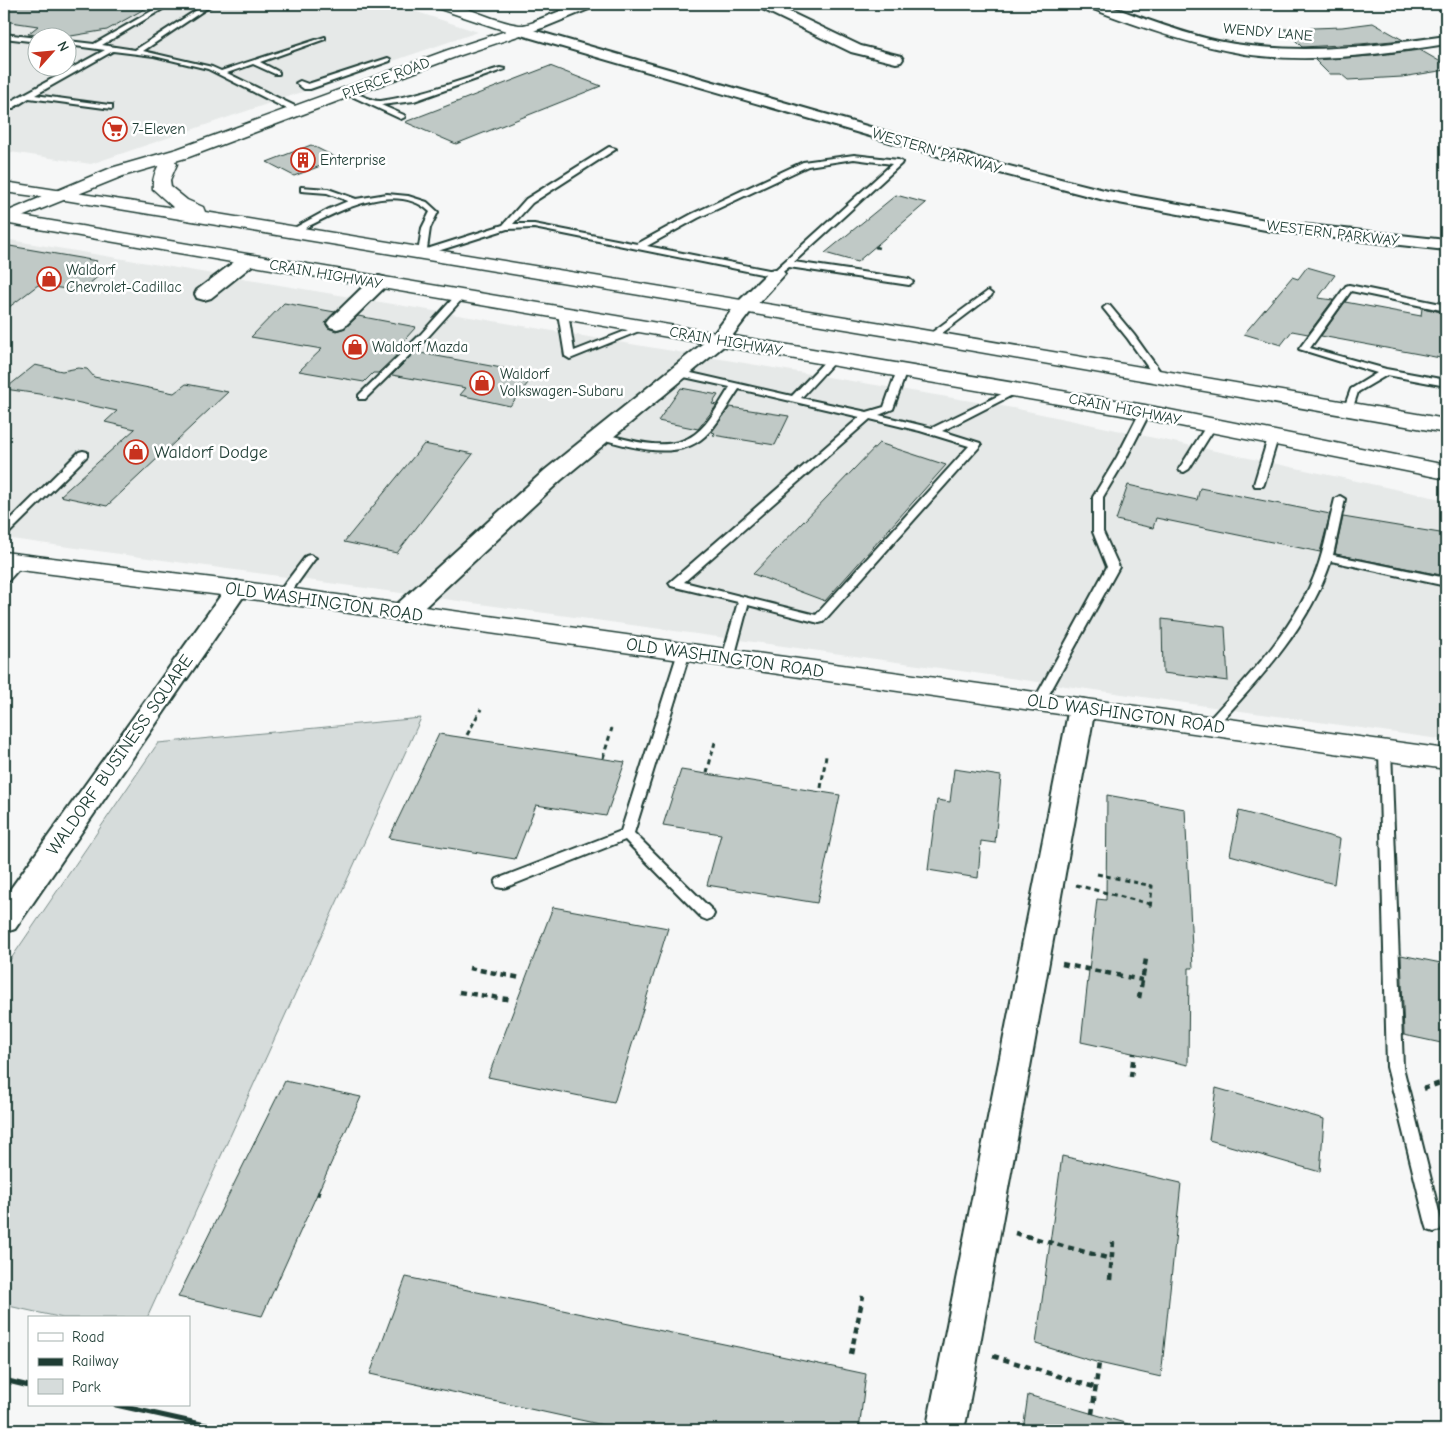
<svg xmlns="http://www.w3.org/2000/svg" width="1450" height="1434" font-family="'Comic Neue',sans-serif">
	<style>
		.built { fill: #e6e9e8; fill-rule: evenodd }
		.green { fill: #d6dcdb; stroke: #7a8c88 }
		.building { fill: #c0c9c6; stroke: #1f3d34 }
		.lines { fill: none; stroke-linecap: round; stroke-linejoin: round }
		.lane-casing { stroke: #1f3d34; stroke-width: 4 }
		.street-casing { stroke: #1f3d34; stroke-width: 4 }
		.secondary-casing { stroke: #1f3d34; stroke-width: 3 }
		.highway-casing { stroke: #1f3d34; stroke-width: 3 }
		.path-far3 { stroke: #1f3d34; stroke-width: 2; stroke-dasharray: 3 2; stroke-linecap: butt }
		.path-far2 { stroke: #1f3d34; stroke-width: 2.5; stroke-dasharray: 4 3; stroke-linecap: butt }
		.path-far1 { stroke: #1f3d34; stroke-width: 3; stroke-dasharray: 5 4; stroke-linecap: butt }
		.path { stroke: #1f3d34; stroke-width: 4.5; stroke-dasharray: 6 5; stroke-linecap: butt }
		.lane { fill: #fff; fill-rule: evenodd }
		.street { fill: #fff; fill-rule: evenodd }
		.secondary { fill: #fff; fill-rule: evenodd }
		.highway { fill: #fff; fill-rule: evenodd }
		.rail { stroke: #1f3d34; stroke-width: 5 }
		.labels { text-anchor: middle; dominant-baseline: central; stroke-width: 5; stroke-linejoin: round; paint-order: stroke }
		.far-street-label { font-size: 15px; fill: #1f3d34; stroke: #fff }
		.far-poi-label { font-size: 15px; fill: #1f3d34; stroke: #fff; text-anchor: start }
		.poi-label { font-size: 18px; fill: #1f3d34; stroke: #fff; text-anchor: start }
		.street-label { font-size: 18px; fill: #1f3d34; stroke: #fff }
	</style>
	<rect width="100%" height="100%" fill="#f6f7f7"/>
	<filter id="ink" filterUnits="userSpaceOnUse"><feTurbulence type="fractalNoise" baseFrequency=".02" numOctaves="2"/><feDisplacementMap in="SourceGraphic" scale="10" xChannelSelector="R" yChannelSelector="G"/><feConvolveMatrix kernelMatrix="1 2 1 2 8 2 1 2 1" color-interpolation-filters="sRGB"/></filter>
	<g filter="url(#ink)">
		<g class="built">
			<path d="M4,4H393L478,32L91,164L4,151ZM38,38H68V68H38Z"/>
			<path d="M4,239L1013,408L1446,500V740L812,650L4,538Z"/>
		</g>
		<path class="green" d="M421,718L147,1318H63L4,1305V969L158,743Z"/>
		<g class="building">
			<path d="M4,4H153L107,30L59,38L28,34L38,26L4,21Z"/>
			<path d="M1373,23L1403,40L1360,44L1302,47L1284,29L1342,27Z"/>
			<path d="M1420,50L1446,65V70L1402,77L1348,80L1341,74H1329L1315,60L1371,56Z"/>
			<path d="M550,66L601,86L456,144L405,122Z"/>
			<path d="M311,145L339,159L294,176L267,162Z"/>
			<path d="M896,195L926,203L857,262L825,253Z"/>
			<path d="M4,245L97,261L86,270L102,273L81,291L38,285L4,311Z"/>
			<path d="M1307,267L1335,275L1318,298L1333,300L1308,334L1292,331L1281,345L1244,334L1292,277L1298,279Z"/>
			<path d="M1345,302L1421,316L1422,308L1446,313V359L1321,336Z"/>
			<path d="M284,303L335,312L325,323L328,328L336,331L345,328L358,316L416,327L396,349L402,350L378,373H373L364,382L299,371L322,349L251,337Z"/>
			<path d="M415,352L507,369L535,374L510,406L460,395L466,388L392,375Z"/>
			<path d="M35,365L62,371L78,368L87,369L94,377L174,393L186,384L228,392L107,506L60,496L135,429L105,422L117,411L39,394L5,389Z"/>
			<path d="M681,388L718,395L712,404L717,405L698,429L658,421Z"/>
			<path d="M730,407L789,416L775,445L713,435L715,433L712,432Z"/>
			<path d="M879,443L946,465L825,601L753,574Z"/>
			<path d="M424,444L473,454L397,553L344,542Z"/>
			<path d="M1128,485L1197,500L1200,488L1330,514L1320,552L1156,518L1153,528L1116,520Z"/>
			<path d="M1343,517L1446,534V576L1335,554Z"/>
			<path d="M1162,619L1225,627L1228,681L1163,673Z"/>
			<path d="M439,734L625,762L606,816L536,805L515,859L389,838Z"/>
			<path d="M954,769L1001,776L995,843L981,841L978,878L928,870L937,800L950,802Z"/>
			<path d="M681,770L840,795L817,903L707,885L721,834L663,825Z"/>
			<path d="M1107,795L1185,809L1193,968H1189L1188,1065L1081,1042L1097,899L1106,900Z"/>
			<path d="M1239,811L1340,839L1334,884L1230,855Z"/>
			<path d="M553,907L668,928L614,1103L488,1077Z"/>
			<path d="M1401,955L1446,964V1044L1404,1035Z"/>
			<path d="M285,1081L361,1097L262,1316L178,1297Z"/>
			<path d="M1216,1088L1324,1119L1320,1172L1209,1140Z"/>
			<path d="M1062,1156L1181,1183L1161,1377L1099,1363L1036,1344Z"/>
			<path d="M406,1277L866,1374L859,1430H626L370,1374Z"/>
			<path d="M1028,1395L1128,1424L1127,1430H1023Z"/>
		</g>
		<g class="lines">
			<g class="lane-casing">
				<g id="lane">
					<path d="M164,4H171L102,45L135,50L206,4H213L143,51L212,67L221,71L325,37V39L260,62L279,72V74H275L253,64L227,73L301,109V113H295L208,69L154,56L113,51L35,95L109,105H112V109L29,98L13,108L4,109V105L105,50L68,45V41L94,44Z"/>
					<path d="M4,34L38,38V42L4,38Z"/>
					<path d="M388,58L390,59V61L310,89H304L296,83L300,81L308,84Z"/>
					<path d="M500,68L505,69L414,101L381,105L404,115L405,117L401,119L345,93C353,88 369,102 381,101C422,95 460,80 500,68Z"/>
					<path d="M609,147L616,149L532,203L513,224H534L637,244L692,214L803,162L854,155L898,160L902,162L901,164L794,262L909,279L913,282L909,285L789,267L776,277L534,228L507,229L422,256L418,253L422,228L430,212C393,178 329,216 294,234L287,232L329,209L348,201L327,193L301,191V187L328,189L356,199L387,194L408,196L427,202L438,212L430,228L427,249L503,225L526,199ZM854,159L892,164L774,271L647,246L698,218L808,166Z"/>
					<path d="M1349,285L1446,305V311L1351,291L1310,348L1386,369L1446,380V386L1387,375L1358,392L1352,410H1346L1344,408L1351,389L1377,373L1299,349L1346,286Z"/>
					<path d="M988,291L992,294L991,296L933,340H927V336Z"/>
					<path d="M460,293L463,294V298L427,338L365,399H359V395L421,334L457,294Z"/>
					<path d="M1107,305L1110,306L1134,335L1164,377L1162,379H1156L1128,339L1103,308Z"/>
					<path d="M563,310L568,313L574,351L641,325H647L649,327L570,359L565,356L558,313Z"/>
					<path d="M832,356L835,357V361L801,398L867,412L884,407L897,370L902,367L907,370L893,409L879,415L932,428L1014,388L1017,387L1022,390L942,431L980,443L981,445L823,622L819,623L748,605L734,658L732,661H724L722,658L738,602L671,586L669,583L860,417L739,389C728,405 719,423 705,436C677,462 632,447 601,439L596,436L601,433C630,440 668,454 695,434C710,423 720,402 730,387L675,375V371L678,370L792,396L829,357ZM870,419L920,431L969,446L816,615L684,582Z"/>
					<path d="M1145,409L1150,412L1127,457L1103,497V532L1119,567L1043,705H1035L1033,702L1107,567L1093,532V497L1117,457L1140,412Z"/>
					<path d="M1211,423L1216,426L1189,469L1184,472L1180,471L1179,469L1206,426Z"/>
					<path d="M1273,435L1278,438L1264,484L1263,486H1255L1254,484L1268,438Z"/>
					<path d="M83,451L87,452V456L8,534L4,535V526L79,452Z"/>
					<path d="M1340,496L1345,499L1333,555L1446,578V586L1331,561C1309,627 1260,679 1214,729H1206L1204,726L1206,723C1248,677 1295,629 1317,569C1325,547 1329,522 1335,499Z"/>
					<path d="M310,555L316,558L314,560L286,599H278L276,596L278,593L306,556Z"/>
					<path d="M19,559L25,562L8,581H4V572L15,560Z"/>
					<path d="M684,648L690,652L634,833L712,910L714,914L712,918L707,920L702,918L625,840L507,887L502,888L497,887L495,883L497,879L621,831L678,652Z"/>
					<path d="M1385,745L1390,747L1391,750L1403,1067L1442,1224L1440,1230L1434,1232L1428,1230L1426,1224L1387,1067L1379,750L1380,747Z"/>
				</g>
			</g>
			<g class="street-casing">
				<g id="street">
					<path d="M578,4H596L594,7L545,27L540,28L533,24L535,21Z"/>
					<path d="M756,4H773L861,46L901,56L903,59L901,62L896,63L851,52L758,7Z"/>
					<path d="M1086,4C1108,3 1127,13 1148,20C1171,28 1194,36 1218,41C1294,56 1370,47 1446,36V44C1381,54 1311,64 1245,54C1191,45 1139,27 1088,7Z"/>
					<path d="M519,26L985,160L1108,191L1271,221L1446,240V250L1271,231L1108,201L973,166L514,33L512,30L514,27Z"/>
					<path d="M248,255L254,256L257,260L254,264L211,298L204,300L197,298L195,294L197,290L242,256Z"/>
					<path d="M776,269L782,270L785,274L752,310L726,344L561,480L412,619L403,621L394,619L391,613L394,607L545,470L712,336L738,302L770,270Z"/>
					<path d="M379,276L386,278L388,282L386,286L344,327L337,329L330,327L327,323L330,319L372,278Z"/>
					<path d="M237,581L245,584L249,589L245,594L15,929L4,933V898L229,584Z"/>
					<path d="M1082,699L1091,702L1095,708L966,1421L963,1430H931L928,1421L1069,708L1073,702Z"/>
				</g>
			</g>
			<g class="secondary-casing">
				<g id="secondary">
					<path d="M432,4C466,2 488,21 519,25C528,26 536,19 545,21L547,24L545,27L458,56L189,157L123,176L4,224V213L111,168L177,149L448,50L506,31L434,7Z"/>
					<path d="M4,552L237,581L1446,749V769L237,597L4,568Z"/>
				</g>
			</g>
			<g class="highway-casing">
				<g id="highway">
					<path d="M168,159L174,160L177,164L170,180L171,187L187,200L203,207L205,212L888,324L1411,413L1446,419V433L888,336L65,200L4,192V182L174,208L153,189C152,178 156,169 162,160Z"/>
					<path d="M4,213L1145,405L1446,465V479L1145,419L4,223Z"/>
				</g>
			</g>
			<path class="path-far3" d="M403,4L419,9"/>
			<path class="path-far2" d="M875,247L879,248"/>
			<g class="path-far1">
				<path d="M467,735L481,709"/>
				<path d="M603,758L612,728"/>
				<path d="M707,773L715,742"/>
				<path d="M821,788L826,756"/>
				<path d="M1097,874L1152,886L1150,910"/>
				<path d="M1076,885L1150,904"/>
			</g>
			<g class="path">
				<path d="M1062,964L1142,980"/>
				<path d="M469,968L521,978"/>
				<path d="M459,992L513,1000"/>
				<path d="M1139,998L1146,959"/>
				<path d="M1131,1077L1134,1053"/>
				<path d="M1423,1089L1446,1081"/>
				<path d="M317,1193L320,1194"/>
				<path d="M1015,1233L1111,1259"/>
				<path d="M1110,1280L1113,1242"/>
				<path d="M851,1354L863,1296"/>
				<path d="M993,1356L1097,1388"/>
				<path d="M1092,1414L1099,1363"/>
			</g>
			<use href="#lane" class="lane"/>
			<use href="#street" class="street"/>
			<use href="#secondary" class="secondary"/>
			<use href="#highway" class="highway"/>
			<g class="rail">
				<path d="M4,1380L29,1386"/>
				<path d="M116,1405L228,1430"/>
			</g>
		</g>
	</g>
	<defs>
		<g id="supermarket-ring" transform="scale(1.25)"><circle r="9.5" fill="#fff" stroke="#c8321e" stroke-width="1.5"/><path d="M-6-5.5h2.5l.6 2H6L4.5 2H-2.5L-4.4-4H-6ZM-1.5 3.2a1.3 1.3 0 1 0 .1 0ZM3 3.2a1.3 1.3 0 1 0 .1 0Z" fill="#c8321e"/></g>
		<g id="building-ring" transform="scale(1.25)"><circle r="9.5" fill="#fff" stroke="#c8321e" stroke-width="1.5"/><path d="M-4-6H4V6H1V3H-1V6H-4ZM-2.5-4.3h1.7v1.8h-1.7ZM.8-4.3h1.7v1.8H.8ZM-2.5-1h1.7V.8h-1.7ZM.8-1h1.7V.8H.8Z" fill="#c8321e"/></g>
		<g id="shop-ring" transform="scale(1.25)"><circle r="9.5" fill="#fff" stroke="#c8321e" stroke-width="1.5"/><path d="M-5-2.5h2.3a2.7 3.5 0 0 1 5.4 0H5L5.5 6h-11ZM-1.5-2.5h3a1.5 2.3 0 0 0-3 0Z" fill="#c8321e"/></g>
	</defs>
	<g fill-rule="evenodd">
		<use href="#supermarket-ring" x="115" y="129"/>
		<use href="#building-ring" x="303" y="160"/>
		<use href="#shop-ring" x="49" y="279"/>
		<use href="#shop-ring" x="355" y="347"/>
		<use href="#shop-ring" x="482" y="383"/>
		<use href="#shop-ring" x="136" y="452"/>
	</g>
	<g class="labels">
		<g class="far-street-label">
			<text transform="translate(1268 32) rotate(5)">WENDY LANE</text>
			<text transform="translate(386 78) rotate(-21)">PIERCE ROAD</text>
			<text transform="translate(937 151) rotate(16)">WESTERN PARKWAY</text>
			<text transform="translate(1333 233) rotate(7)">WESTERN PARKWAY</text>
			<text transform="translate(326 274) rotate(10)">CRAIN HIGHWAY</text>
			<text transform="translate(726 341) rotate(10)">CRAIN HIGHWAY</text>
			<text transform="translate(1125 409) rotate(11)">CRAIN HIGHWAY</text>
		</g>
		<g class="far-poi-label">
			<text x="132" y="129">7-Eleven</text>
			<text x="320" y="160">Enterprise</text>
			<text x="66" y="270">Waldorf<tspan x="66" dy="17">Chevrolet-Cadillac</tspan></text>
			<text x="372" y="347">Waldorf Mazda</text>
			<text x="500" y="374">Waldorf<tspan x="500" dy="17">Volkswagen-Subaru</tspan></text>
		</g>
		<g class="poi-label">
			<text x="154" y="452">Waldorf Dodge</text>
		</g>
		<g class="street-label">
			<text transform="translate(324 602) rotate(8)">OLD WASHINGTON ROAD</text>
			<text transform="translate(725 658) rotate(8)">OLD WASHINGTON ROAD</text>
			<text transform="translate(1126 714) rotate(8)">OLD WASHINGTON ROAD</text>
			<text transform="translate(120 755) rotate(-55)">WALDORF BUSINESS SQUARE</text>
		</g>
	</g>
	<rect width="1450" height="1434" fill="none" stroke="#fff" stroke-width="20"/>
	<rect x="10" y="10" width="1430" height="1414" fill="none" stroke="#1f3d34" stroke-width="2" filter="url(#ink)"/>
	<rect x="28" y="1316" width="162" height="90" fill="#ffffff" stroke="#a5b1ae"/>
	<rect x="38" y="1333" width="25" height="8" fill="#ffffff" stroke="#a5b1ae"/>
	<text x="72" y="1342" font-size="15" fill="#1f3d34">Road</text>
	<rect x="38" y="1358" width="25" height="8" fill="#1f3d34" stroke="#a5b1ae"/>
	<text x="72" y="1366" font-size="15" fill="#1f3d34">Railway</text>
	<rect x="38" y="1379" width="25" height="15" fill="#d6dcdb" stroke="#a5b1ae"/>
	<text x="72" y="1392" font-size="15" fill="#1f3d34">Park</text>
	<g transform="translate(52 52) rotate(63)"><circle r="24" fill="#ffffff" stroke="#a5b1ae"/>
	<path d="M0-4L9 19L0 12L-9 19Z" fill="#c8321e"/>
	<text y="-8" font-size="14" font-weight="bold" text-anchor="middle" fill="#1f3d34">N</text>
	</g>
</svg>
